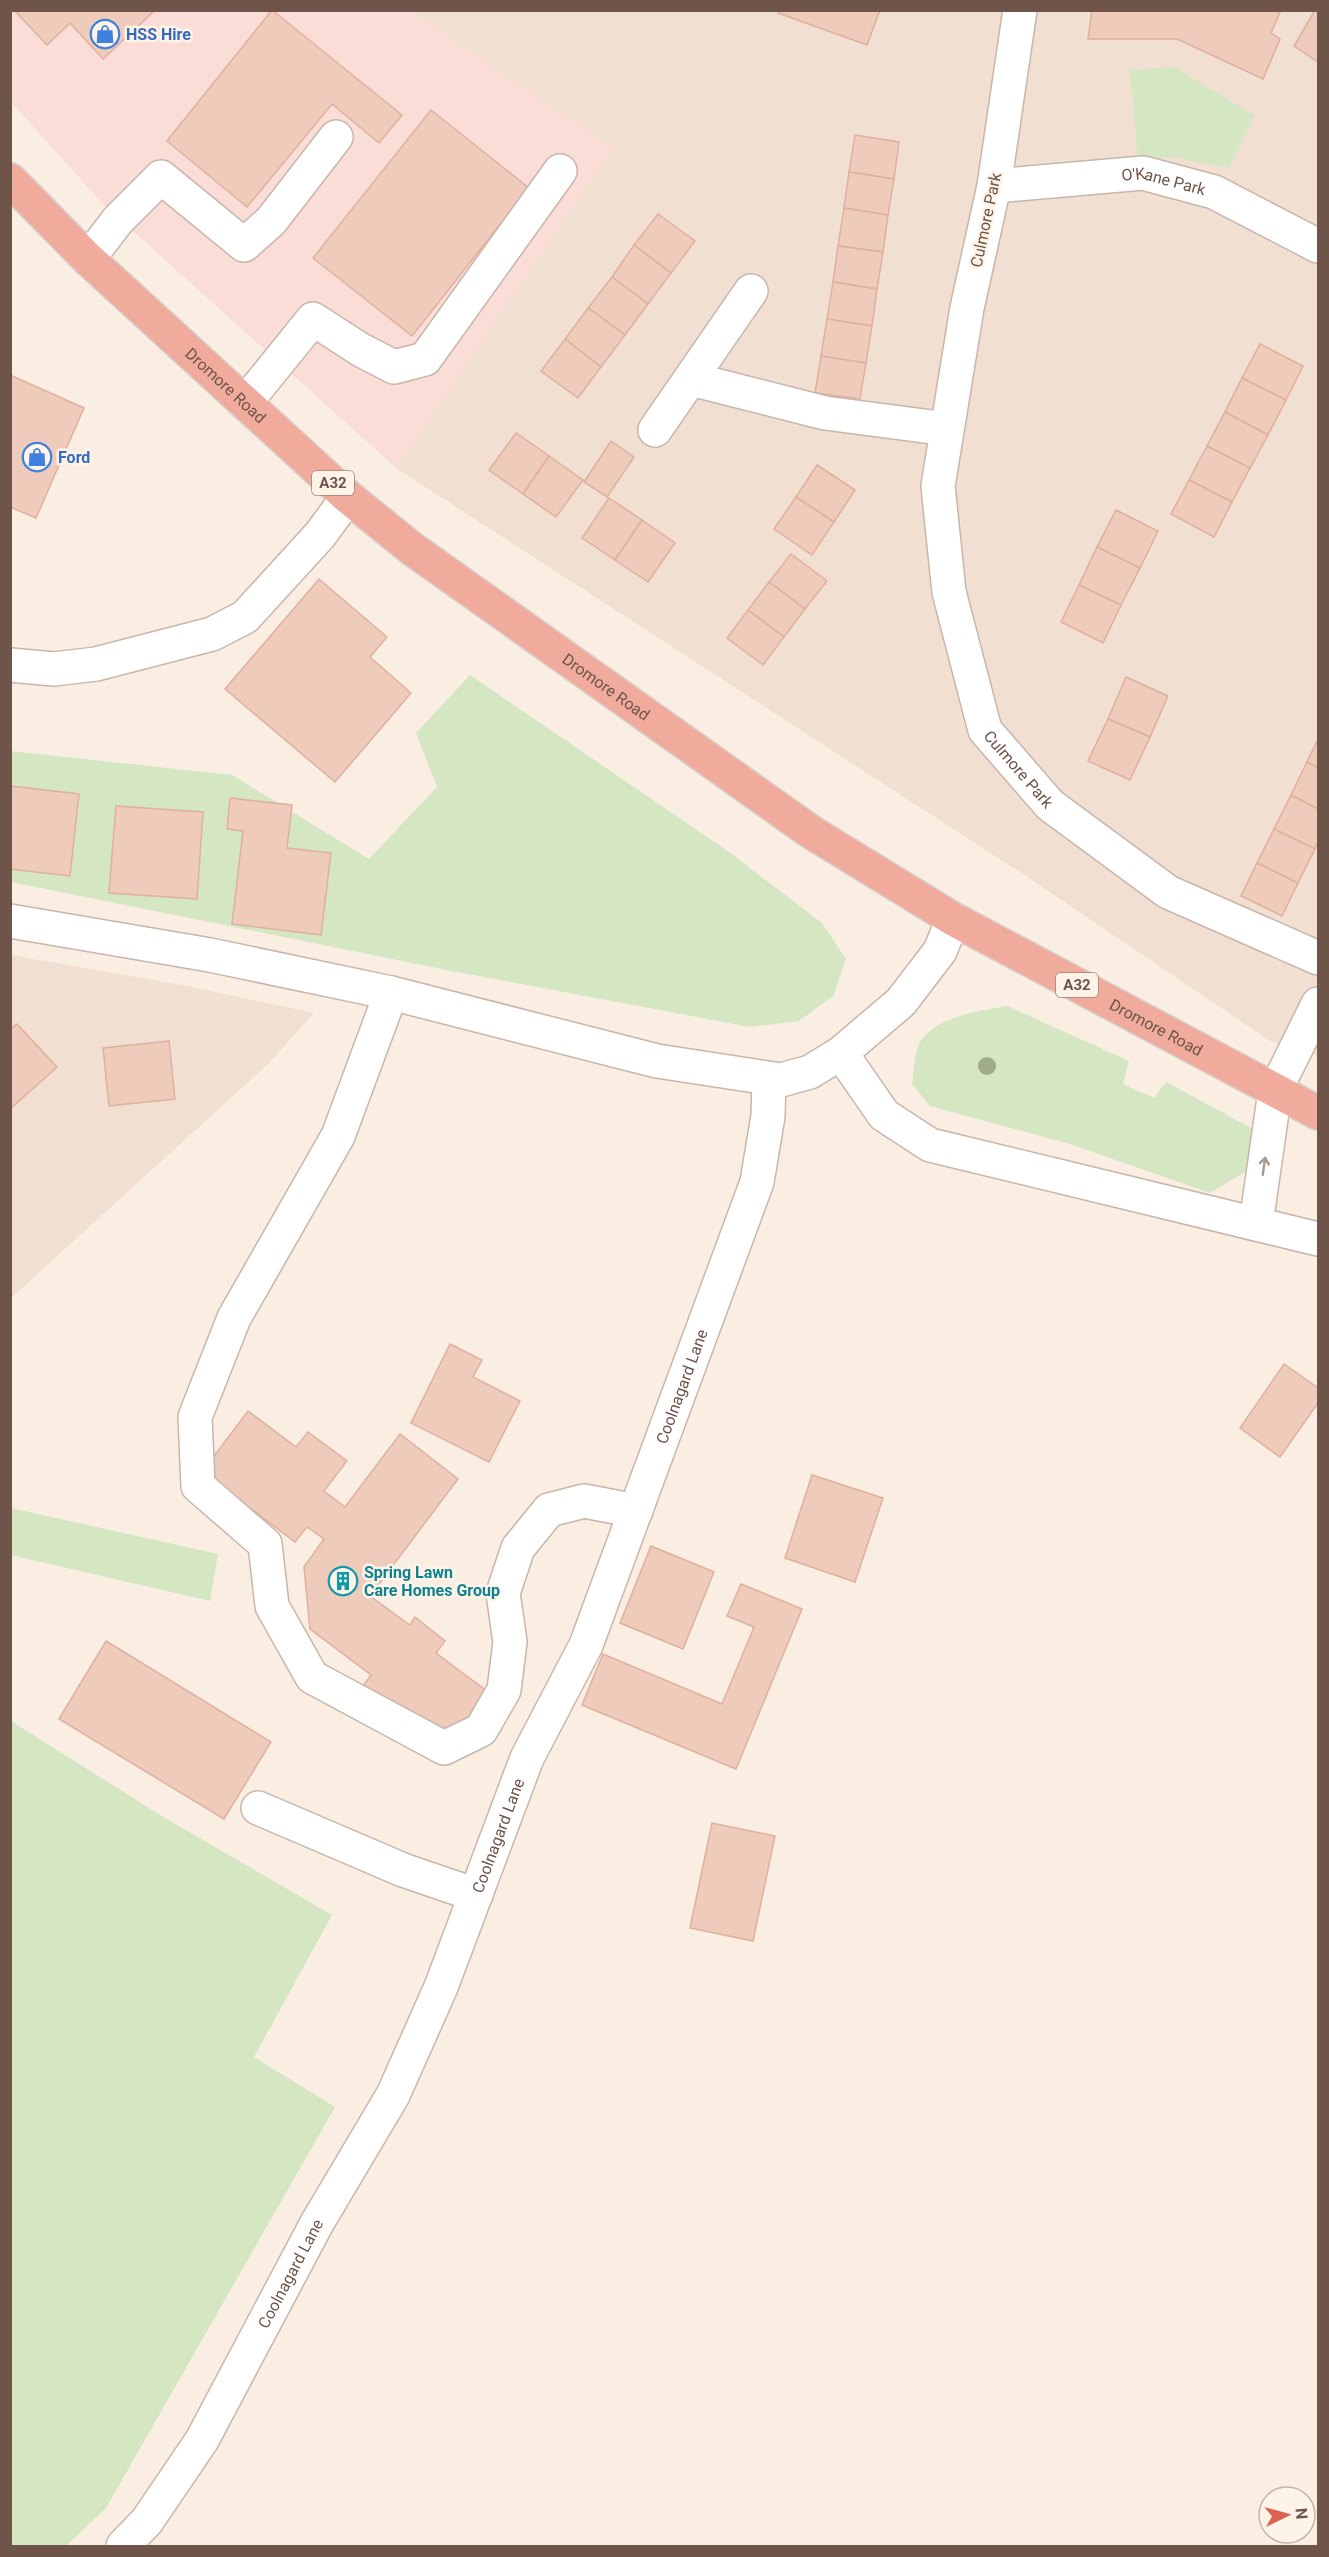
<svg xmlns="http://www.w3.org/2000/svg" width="1329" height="2557" font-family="Roboto,sans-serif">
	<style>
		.residential { fill: #f1dfd1 }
		.commercial { fill: #faddd6 }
		.green { fill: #d4e6c2 }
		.building { fill: #eecbbb; stroke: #dfb09d; stroke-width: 1.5 }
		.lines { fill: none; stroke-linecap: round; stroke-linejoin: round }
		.minor-casing { stroke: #c9b5a9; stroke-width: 36 }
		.highway-casing { stroke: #d7cfcc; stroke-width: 36 }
		.minor { stroke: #fff; stroke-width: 33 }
		.highway { stroke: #f0ab9c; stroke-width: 33 }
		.tree { fill: #a0ab8b }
		.oneway { stroke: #a99892 }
		.labels { text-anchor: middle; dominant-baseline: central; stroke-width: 5; stroke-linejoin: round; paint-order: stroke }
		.shield { fill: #fef3e7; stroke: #9a8479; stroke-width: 1.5 }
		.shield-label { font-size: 15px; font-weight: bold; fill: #6f544a }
		.shop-label { font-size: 16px; font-weight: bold; fill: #366cbe; stroke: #fef3e7; text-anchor: start }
		.street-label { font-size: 16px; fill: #6f544a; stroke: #fef3e7 }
		.culture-label { font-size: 16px; font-weight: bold; fill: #0d838f; stroke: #fef3e7; text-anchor: start }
	</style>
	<rect width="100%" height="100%" fill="#faeee2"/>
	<g class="residential">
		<path d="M411,11H1318V1056L1270,1041L1029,878L396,468L613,148Z"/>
		<path d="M11,955L187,986L314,1013L268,1064L11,1298Z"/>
	</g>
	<path class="commercial" d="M10,11H411L613,148L396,468L104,205L11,102Z"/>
	<g class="green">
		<path d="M1174,67L1255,116L1229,168L1172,157L1138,159L1130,70Z"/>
		<path d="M470,675L729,852L822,923L846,959L833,996L799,1021L750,1027L447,970L11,882L10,751L232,775L369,859L437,787L416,733Z"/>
		<path d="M1007,1006L1129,1061L1123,1084L1154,1098L1166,1082L1257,1131L1247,1171L1210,1193L1070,1144L930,1106L912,1084C914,1072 914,1058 918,1047C929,1017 980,1011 1007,1006Z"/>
		<path d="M11,1508L218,1554L210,1601L11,1555Z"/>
		<path d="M11,1721L160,1815L332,1915L254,2057L335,2107L106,2508L66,2546H11Z"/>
	</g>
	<g class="building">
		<path d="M14,10H152L153,12L103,59L70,23L47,45Z"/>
		<path d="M272,10L402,115L379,143L332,104L247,207L167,141Z"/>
		<path d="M779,10H880L867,45L778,13Z"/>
		<path d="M1092,10H1277L1280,12L1271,33L1280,39L1263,79L1177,39H1088Z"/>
		<path d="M1315,10H1318V62L1294,46Z"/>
		<path d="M431,110L529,188L412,336L313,258Z"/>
		<path d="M855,135L899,142L894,179L849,172Z"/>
		<path d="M849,172L894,179L888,215L844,208Z"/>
		<path d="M844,208L888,215L883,252L838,246Z"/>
		<path d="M658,214L695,241L671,273L634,245Z"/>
		<path d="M634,245L671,273L648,304L612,277Z"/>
		<path d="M838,246L883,252L877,289L833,282Z"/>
		<path d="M612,277L648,304L625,335L588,308Z"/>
		<path d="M833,282L877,289L872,326L827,319Z"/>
		<path d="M588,308L625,335L601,367L565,339Z"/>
		<path d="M827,319L872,326L866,363L821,356Z"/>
		<path d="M565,339L601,367L578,398L541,371Z"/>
		<path d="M1260,344L1303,366L1286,400L1242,378Z"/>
		<path d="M821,356L866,363L860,399L815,393Z"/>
		<path d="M10,375L84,408L36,518L10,507Z"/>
		<path d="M1242,378L1286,400L1268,435L1225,412Z"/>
		<path d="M1225,412L1268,435L1250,468L1207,446Z"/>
		<path d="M516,433L549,456L523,494L489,470Z"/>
		<path d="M611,441L634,457L607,497L584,482Z"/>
		<path d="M1207,446L1250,468L1232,502L1189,480Z"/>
		<path d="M549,456L583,480L556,517L523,494Z"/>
		<path d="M817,465L855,490L834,522L796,497Z"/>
		<path d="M1189,480L1232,502L1214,537L1171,514Z"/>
		<path d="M796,497L834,522L812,555L774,529Z"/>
		<path d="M609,498L642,520L615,560L582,538Z"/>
		<path d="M1116,510L1158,531L1140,568L1097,547Z"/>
		<path d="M642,520L675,543L648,582L615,560Z"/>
		<path d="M1097,547L1140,568L1121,605L1079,585Z"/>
		<path d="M791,554L827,581L805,609L769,582Z"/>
		<path d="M319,579L387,637L370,657L411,693L335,782L225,689Z"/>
		<path d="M769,582L805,609L784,637L748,610Z"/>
		<path d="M1079,585L1121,605L1103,643L1061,622Z"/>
		<path d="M748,610L784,637L763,665L727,638Z"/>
		<path d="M1126,677L1168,696L1150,737L1108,719Z"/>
		<path d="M1108,719L1150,737L1130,780L1088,761Z"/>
		<path d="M1318,739V768L1307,762Z"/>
		<path d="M1307,762L1318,768V809L1291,795Z"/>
		<path d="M10,786L79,794L70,876L10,869Z"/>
		<path d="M1291,795L1318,809V841L1315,849L1274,829Z"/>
		<path d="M230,798L292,805L287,848L331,853L321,935L232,924L243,831L227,829Z"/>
		<path d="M116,806L203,812L197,899L109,893Z"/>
		<path d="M1274,829L1315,849L1298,883L1257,863Z"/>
		<path d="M1257,863L1298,883L1282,916L1241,896Z"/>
		<path d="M17,1024L57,1067L10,1109V1029Z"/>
		<path d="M169,1041L175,1099L109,1106L103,1048Z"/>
		<path d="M450,1344L482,1360L473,1377L520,1401L489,1462L411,1423Z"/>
		<path d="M1284,1364L1318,1388V1403L1280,1457L1240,1428Z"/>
		<path d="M248,1411L296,1447L308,1432L347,1461L324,1491L345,1507L400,1434L458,1479L370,1596L410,1625L415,1617L445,1641L436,1653L488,1692L451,1742L405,1707L397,1718L360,1690L371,1675L310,1629L304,1567L324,1539L307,1527L295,1542L202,1472Z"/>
		<path d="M812,1475L883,1498L855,1582L785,1558Z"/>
		<path d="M651,1546L714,1572L683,1649L620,1623Z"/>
		<path d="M741,1584L802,1609L736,1769L582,1705L603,1654L722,1704L754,1627L727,1616Z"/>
		<path d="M106,1641L271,1742L224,1819L59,1719Z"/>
		<path d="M712,1823L775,1836L753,1941L690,1928Z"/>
	</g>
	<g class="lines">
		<g class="minor-casing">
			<g id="minor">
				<path id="s1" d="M1020,10L994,186L967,308L938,486L949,592L985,730L1050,805L1168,892L1318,958"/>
				<path id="s2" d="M994,186L1143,173L1214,192L1318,246"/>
				<path d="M88,259L118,220L161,177L244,245L271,221L336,137"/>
				<path d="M691,379L825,413L947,429"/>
				<path d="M245,403L313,319L361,350L394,367L425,359L560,171"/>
				<path d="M655,430L751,291"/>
				<path d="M10,665L54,669L96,664L212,634L245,617L320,535L348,497"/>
				<path d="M10,921L210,955L391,993L657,1061L781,1080L810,1072L841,1053L901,1002L940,951L953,919"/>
				<path d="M391,993L338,1136L234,1318L195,1417L198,1486L265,1544L272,1606L312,1677L444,1748L481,1730L504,1690L510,1642L503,1593L518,1548L549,1510L584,1501L636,1511"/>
				<path d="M841,1053L884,1115L930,1145L1318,1239"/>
				<path d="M1256,1224L1275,1091L1318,1004"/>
				<path d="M258,1808L403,1870L476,1895"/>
				<path id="s3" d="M123,2546L147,2521L202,2440L317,2223L393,2095L441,1987L527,1758L586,1645L757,1182L768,1116L769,1079"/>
			</g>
		</g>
		<g class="highway-casing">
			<g id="highway">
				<path id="s4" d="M10,180L88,259L348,497L411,548L811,832L953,919L1318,1113"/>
			</g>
		</g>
		<use href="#minor" class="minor"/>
		<use href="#highway" class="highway"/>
	</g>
	<circle class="tree" cx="987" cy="1066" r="9"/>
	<defs><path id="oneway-shaft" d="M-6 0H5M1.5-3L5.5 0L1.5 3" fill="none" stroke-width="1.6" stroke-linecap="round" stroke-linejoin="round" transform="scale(1.5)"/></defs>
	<use class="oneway" href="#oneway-shaft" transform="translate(1264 1166) rotate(-82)"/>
	<defs>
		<g id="shop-ring" transform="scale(1.5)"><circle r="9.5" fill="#fef3e7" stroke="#3f7fe0" stroke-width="1.5"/><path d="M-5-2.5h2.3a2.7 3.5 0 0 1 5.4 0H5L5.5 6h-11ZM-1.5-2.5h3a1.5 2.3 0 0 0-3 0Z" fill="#3f7fe0"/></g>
		<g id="building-ring" transform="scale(1.5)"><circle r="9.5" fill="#fef3e7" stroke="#0f9aa8" stroke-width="1.5"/><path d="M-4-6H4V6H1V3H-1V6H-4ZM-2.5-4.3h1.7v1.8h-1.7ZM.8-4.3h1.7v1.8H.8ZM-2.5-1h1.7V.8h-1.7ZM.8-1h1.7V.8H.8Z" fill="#0f9aa8"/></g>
	</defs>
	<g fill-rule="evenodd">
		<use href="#shop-ring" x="105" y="34"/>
		<use href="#shop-ring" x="37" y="457"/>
		<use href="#building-ring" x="343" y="1581"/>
	</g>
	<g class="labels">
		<g class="shield">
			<rect x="312" y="471" width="42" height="24" rx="4.5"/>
			<rect x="1056" y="973" width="42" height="24" rx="4.5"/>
		</g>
		<g class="shield-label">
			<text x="333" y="483">A32</text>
			<text x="1077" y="985">A32</text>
		</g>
		<g class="shop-label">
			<text x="126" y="34">HSS Hire</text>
			<text x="58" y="457">Ford</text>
		</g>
		<g class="street-label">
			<text stroke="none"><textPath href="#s2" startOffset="171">O'Kane Park</textPath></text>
			<text transform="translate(986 220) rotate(-78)">Culmore Park</text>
			<text stroke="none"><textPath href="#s4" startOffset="298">Dromore Road</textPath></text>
			<text stroke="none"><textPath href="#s4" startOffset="784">Dromore Road</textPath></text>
			<text stroke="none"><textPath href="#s1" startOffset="784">Culmore Park</textPath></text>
			<text stroke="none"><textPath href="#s4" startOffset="1432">Dromore Road</textPath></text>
			<text stroke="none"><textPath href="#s3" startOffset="1293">Coolnagard Lane</textPath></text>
			<text stroke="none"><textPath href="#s3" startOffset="807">Coolnagard Lane</textPath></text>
			<text stroke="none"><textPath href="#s3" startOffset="321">Coolnagard Lane</textPath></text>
		</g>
		<g class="culture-label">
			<text x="364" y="1572">Spring Lawn<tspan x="364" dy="18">Care Homes Group</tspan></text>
		</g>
	</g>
	<rect width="1329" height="2557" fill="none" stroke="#6f544a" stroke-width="24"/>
	<g transform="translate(1287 2515) rotate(85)"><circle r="28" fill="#fef3e7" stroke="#c5b3a8" stroke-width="1.5"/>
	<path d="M0-4.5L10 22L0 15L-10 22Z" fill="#dc614f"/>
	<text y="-9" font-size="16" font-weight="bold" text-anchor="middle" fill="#6f544a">N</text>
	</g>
</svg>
